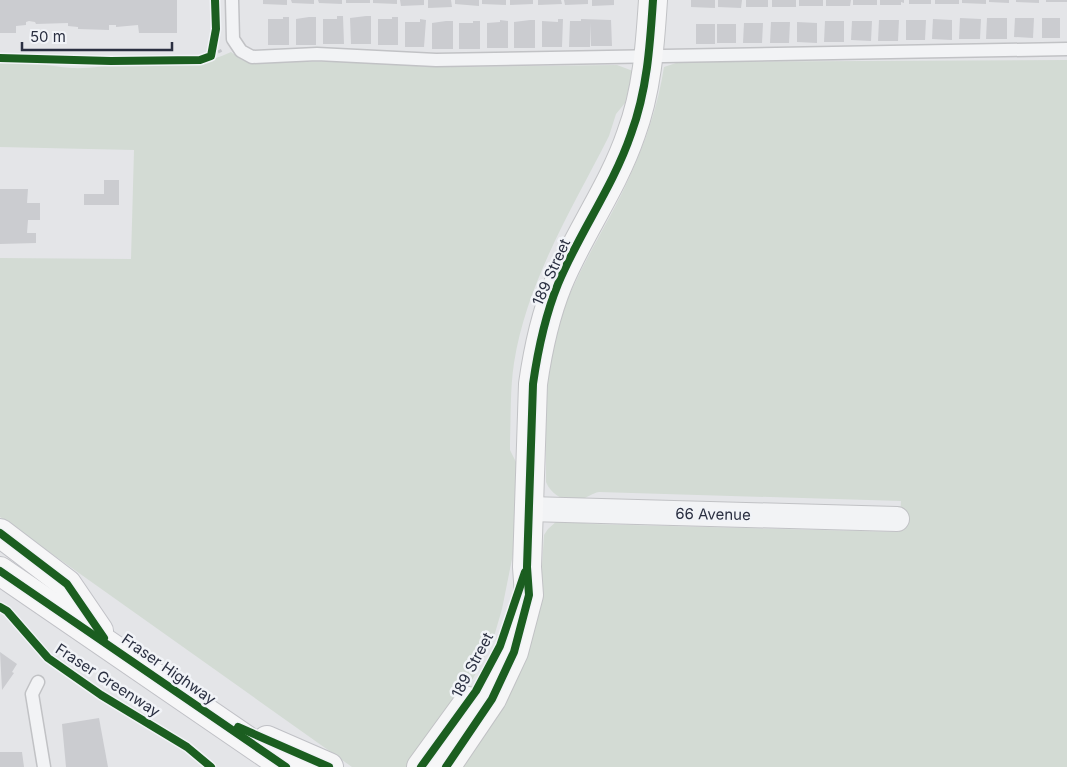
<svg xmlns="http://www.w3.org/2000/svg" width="1067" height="767" font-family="Inter,sans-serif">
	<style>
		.green { fill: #d3dbd4 }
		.building { fill: #cbccd0 }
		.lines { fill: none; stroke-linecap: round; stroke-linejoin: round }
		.lane-casing { stroke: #c1c2c5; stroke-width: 15 }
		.street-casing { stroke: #c1c2c5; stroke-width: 26 }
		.secondary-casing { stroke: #c1c2c5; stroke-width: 30 }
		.primary-casing { stroke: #c0c1c6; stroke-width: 30 }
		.path { stroke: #c5c6cb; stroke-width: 3; stroke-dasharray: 4 4; stroke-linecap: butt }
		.lane { stroke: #f2f3f5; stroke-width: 12 }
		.street { stroke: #f2f3f5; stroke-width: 24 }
		.secondary { stroke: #f6f6f7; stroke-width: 28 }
		.primary { stroke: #f6f6f7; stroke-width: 28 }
		.cycleway-casing { stroke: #f1f3f7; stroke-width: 11 }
		.cycleway { stroke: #1b5e20; stroke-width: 8 }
		.labels { text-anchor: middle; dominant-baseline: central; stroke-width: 5; stroke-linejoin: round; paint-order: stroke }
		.street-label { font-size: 15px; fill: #2a2f41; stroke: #f1f3f7 }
	</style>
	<rect width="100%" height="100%" fill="#e4e5e8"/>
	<g class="green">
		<path d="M231,52L242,60L254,63L348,61L431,67L617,65L633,71L625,103L616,114L609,136C572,209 527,281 514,363C510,389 511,416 510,443V450L517,464L514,549L502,609L493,640L466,692L413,767H352L0,517V258L131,259L134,150L0,147V61C25,61 48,66 72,68C89,69 106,65 122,65C162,63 194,70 231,52Z"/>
		<path d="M1067,60V767H458L541,581L544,535L548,529L558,520L593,524L899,532L901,501L599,492C592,493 587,498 580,500C566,503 551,495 546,482C546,428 543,372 560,320C577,269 608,225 630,176C646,141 658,105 664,67L679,62Z"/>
	</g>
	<g class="building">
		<path d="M0,0H177V33H139L138,25L116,27V25H109V30L78,29V27L68,26V23L36,24L35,22L29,21L26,22V25L16,26V33H0Z"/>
		<path d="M263,0H287V5L263,4Z"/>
		<path d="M291,0H314V4L292,3Z"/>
		<path d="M318,0H342V4L319,3Z"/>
		<rect x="346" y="0" width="24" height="3"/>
		<path d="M373,0H397V4L373,3Z"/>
		<path d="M400,0H424V5L401,6Z"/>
		<path d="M428,0H451L452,7L428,8Z"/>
		<path d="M455,0H479V6L455,4Z"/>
		<path d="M482,0H506V5L482,4Z"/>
		<path d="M510,0H533V4L510,5Z"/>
		<path d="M538,0H561L562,4L538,5Z"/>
		<path d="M564,0H588V4L565,5Z"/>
		<path d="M592,0H614V5L592,6Z"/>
		<path d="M691,0H715V8L691,7Z"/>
		<path d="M718,0H742L741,8L718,7Z"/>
		<rect x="746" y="0" width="22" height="7"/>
		<rect x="772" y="0" width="24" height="7"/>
		<rect x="799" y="0" width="24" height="6"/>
		<path d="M826,0H851L850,6H826Z"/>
		<rect x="853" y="0" width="24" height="5"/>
		<path d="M880,0H904V3L901,2V5H880Z"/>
		<rect x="909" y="0" width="22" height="4"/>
		<rect x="935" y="0" width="24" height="4"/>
		<path d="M962,0H986V4L962,3Z"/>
		<path d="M989,0H1009V3L989,2Z"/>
		<path d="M1016,0H1039V3L1016,2Z"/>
		<rect x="1046" y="0" width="21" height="2"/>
		<path d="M337,16H343L344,44H323V19H337Z"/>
		<path d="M366,16H371V44H351L350,18Z"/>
		<path d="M283,17H289V45H268V19H283Z"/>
		<path d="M309,17H316V45H296V19Z"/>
		<path d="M392,17H398V45H378V19H392Z"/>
		<path d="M960,18L981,19L980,39H959Z"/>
		<path d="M987,18H1007V39H986Z"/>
		<path d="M1015,18H1034L1033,38L1014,37Z"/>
		<rect x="1042" y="18" width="18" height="20"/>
		<path d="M420,19L426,20L424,47H405V22H420Z"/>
		<path d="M558,19H563L562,47H542V21L558,22Z"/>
		<path d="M581,19L611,20L612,46H591L590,23V47H569L570,21H581Z"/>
		<path d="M933,19L952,20V40L932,39Z"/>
		<path d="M500,20L508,21V48H487V23L500,22Z"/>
		<path d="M530,20H535V48H514V22Z"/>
		<path d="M879,20H899L898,41H878Z"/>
		<path d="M906,20H926L925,40H906Z"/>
		<path d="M446,21H453V49H432V23Z"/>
		<path d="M473,21H480V49H459V23H473Z"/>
		<path d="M825,21H844V42H824Z"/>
		<path d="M852,21H872L871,41L851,40Z"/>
		<path d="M771,22H790L789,43H770Z"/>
		<path d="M797,22L817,23V43L797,42Z"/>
		<path d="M744,23H763L762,43H743Z"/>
		<rect x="696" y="24" width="19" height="20"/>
		<rect x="717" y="24" width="19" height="19"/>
		<path d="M104,180H119V205H84V194H104Z"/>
		<path d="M0,189H28L27,203H40V220H28L27,233H36V243L0,244Z"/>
		<path d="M0,652L17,664L12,672L14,673L2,690Z"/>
		<path d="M99,718L108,767H66L62,724Z"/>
		<path d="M0,752H22L24,767H0Z"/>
	</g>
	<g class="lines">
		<g class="lane-casing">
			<g id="lane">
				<path d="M232,0L233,39L241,51L252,57L317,54L436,60L1067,49"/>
				<path d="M38,682L32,694L44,767"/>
			</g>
		</g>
		<g class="street-casing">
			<path id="street" d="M529,509L897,519"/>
		</g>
		<g class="secondary-casing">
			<g id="secondary">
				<path d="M421,767L469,701"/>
				<path d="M446,767L492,699L514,652L529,595L527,567L533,384C538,349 545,316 558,284C579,233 613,187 631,134C647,91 650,46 653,0"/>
			</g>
		</g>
		<g class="primary-casing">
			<g id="primary">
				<path d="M0,533L67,584L99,631"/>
				<path d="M0,571L286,767"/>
				<path d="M267,740L329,767"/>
			</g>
		</g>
		<path class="path" d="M211,56L222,50"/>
		<use href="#lane" class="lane"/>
		<use href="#street" class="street"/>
		<use href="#secondary" class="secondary"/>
		<use href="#primary" class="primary"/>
		<g class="cycleway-casing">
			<g id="cycleway">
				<path d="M0,58L111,61L200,60L211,56L216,29L215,0"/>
				<path d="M0,533L67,584L104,638"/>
				<path d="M0,571L286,767"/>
				<path d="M0,607L7,611L48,658L101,695L187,747L211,767"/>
				<path d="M238,727L329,767"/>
				<path d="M421,767L476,691L500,646L525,572"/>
				<path d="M446,767L492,699L514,652L529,595L527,567L533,384C538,349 545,316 558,284C579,233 613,187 631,134C647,91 650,46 653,0"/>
			</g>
		</g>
		<use href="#cycleway" class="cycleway"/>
	</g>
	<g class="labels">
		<g class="street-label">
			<text transform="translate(551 272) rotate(-66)">189 Street</text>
			<text transform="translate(713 514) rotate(1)">66 Avenue</text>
			<text transform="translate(472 665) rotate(-62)">189 Street</text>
			<text transform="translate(169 669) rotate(35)">Fraser Highway</text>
			<text transform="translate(108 680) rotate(33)">Fraser Greenway</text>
		</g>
	</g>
	<path d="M22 42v8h150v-8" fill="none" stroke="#2a2f41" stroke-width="2.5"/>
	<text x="30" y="42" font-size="15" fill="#2a2f41" stroke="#f1f3f7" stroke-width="4" paint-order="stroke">50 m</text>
</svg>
